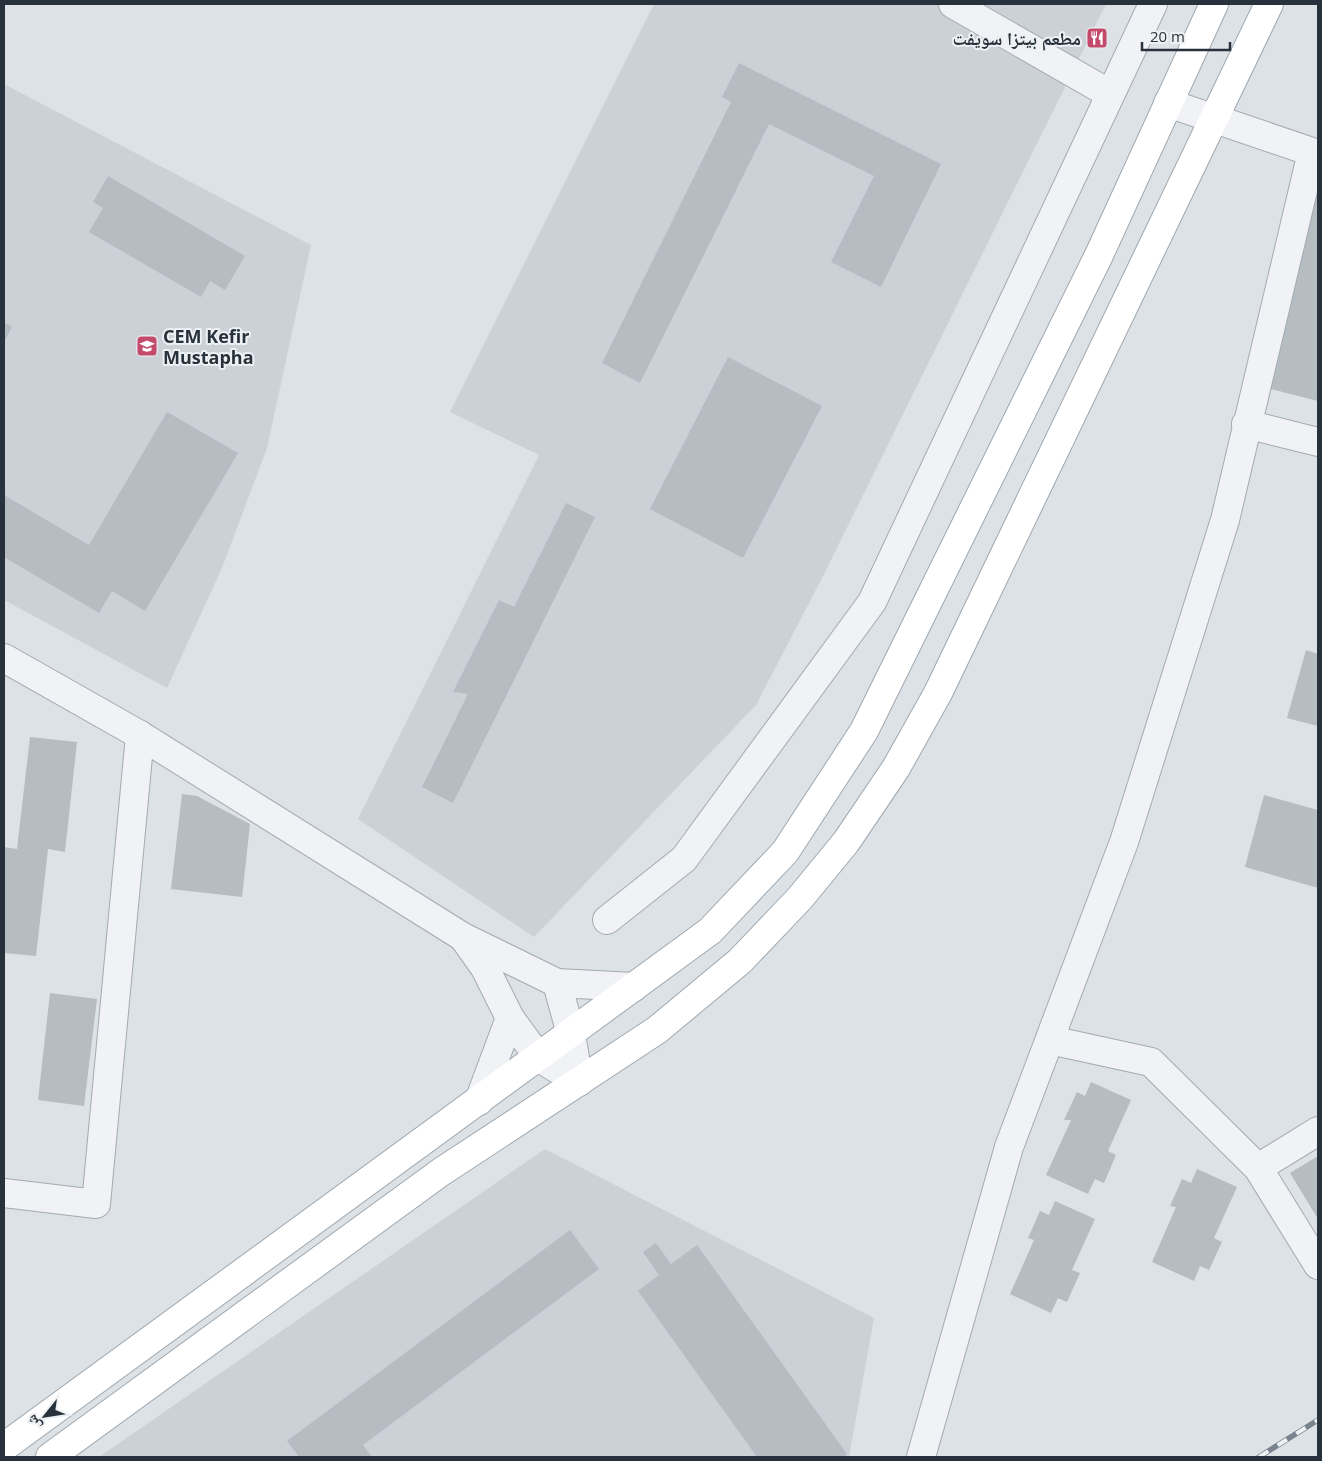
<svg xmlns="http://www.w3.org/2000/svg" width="1322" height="1461" font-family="'Open Sans','Noto Naskh Arabic',sans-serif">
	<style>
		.built { fill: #ccd1d8 }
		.building { fill: #b5bcc2 }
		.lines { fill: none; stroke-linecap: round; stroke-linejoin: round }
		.minor-casing { stroke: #a3aab0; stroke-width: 30 }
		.major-casing { stroke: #9ea8b1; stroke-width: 30 }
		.minor { stroke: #f0f2f5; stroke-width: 28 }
		.major { stroke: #fff; stroke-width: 28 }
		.rail-casing { stroke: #78838f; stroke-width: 5.5 }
		.rail { stroke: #edf1f4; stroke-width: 4; stroke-dasharray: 11; stroke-linecap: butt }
		.labels { text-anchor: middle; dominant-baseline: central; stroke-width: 4; stroke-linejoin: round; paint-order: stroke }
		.poi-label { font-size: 18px; font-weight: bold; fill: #28323c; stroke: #edf1f4; text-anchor: end }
	</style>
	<rect width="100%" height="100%" fill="#dde2e6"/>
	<g class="built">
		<path d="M654,4H1106L823,576L756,705L534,937L358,819L539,455L450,412Z"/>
		<path d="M4,84L311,245L267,448L222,568L167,688L4,600Z"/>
		<path d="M545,1149L874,1318L849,1457H99Z"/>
	</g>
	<g class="building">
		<path d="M739,63L941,164L881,287L831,262L874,176L769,124L640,383L602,363L731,102L722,97Z"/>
		<path d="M108,176L245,256L225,290L210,281L201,297L89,232L103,208L93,202Z"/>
		<path d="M1318,189V401L1267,388Z"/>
		<path d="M4,322L12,327L4,342Z"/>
		<path d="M728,357L822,406L743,558L650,509Z"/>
		<path d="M167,412L238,453L145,611L112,591L99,613L4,557V495L89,545Z"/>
		<path d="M566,503L595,517L453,803L422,787L468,694L453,692L499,600L514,607Z"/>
		<path d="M1306,650L1318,654V726L1287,718Z"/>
		<path d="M30,737L77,742L65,852L48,849L36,956L4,953V847L17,849Z"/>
		<path d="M182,794L197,796L250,824L242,897L171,889Z"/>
		<path d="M1264,795L1318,810V888L1245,867Z"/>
		<path d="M50,993L97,999L84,1106L38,1100Z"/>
		<path d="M1091,1082L1131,1100L1108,1151L1116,1155L1104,1183L1095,1179L1088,1194L1046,1175L1071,1120H1064L1077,1092L1085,1096Z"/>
		<path d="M1318,1156V1219L1290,1173Z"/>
		<path d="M1197,1169L1237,1187L1214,1238L1222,1242L1209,1270L1200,1266L1194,1281L1152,1262L1176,1207L1170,1206L1182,1179L1191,1183Z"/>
		<path d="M1055,1201L1095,1219L1072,1270L1080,1273L1067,1302L1058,1298L1051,1313L1010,1294L1034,1240L1028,1238L1040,1211L1049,1215Z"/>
		<path d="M570,1230L599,1269L363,1445L372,1457H299L287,1441Z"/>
		<path d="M656,1243L671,1264L697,1245L847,1454L843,1457H757L638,1291L659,1275L643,1252Z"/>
	</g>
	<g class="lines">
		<g class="minor-casing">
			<g id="minor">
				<path d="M953,4L1110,94"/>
				<path d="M1246,424L1318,442"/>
				<path d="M4,658L140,735L463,937"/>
				<path d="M607,920L684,859L872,602L1153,4"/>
				<path d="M510,1018L539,1058L579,1082L571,1034L557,983"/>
				<path d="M1050,1040L1151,1062L1258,1168L1318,1265"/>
				<path d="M479,1101L510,1018L485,968L463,937L557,983L634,987"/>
				<path d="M1258,1168L1318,1131"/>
				<path d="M4,1193L96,1204L140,735"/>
				<path d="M921,1457L1009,1147L1124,842L1225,520L1312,152L1168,103"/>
			</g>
		</g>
		<g class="major-casing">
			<g id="major">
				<path d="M4,1447L710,931L785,852L864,731L1099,255L1214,4"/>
				<path d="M50,1457L441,1172L657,1030L740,961L800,898L846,842L896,768L938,693L1269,4"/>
			</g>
		</g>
		<use href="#minor" class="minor"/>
		<use href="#major" class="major"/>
		<g class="rail-casing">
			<path id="rail" d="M1259,1457L1318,1420"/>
		</g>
		<use href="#rail" class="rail"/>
	</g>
	<defs>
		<g id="restaurant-square" transform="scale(1.125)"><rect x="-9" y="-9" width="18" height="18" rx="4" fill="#c44a6c" stroke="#edf1f4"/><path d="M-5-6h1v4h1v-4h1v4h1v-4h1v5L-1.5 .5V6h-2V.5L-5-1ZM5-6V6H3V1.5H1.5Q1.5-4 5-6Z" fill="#fff"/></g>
		<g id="school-square" transform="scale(1.125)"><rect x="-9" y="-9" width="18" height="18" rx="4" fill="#c44a6c" stroke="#edf1f4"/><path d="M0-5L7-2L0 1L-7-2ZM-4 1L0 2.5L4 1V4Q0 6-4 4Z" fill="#fff"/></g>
	</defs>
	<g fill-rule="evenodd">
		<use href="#restaurant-square" x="1097" y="38"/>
		<use href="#school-square" x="147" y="346"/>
	</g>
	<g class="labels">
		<g class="poi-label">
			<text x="1081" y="38">مطعم بيتزا سويفت</text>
			<text x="163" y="336" text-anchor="start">CEM Kefir<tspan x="163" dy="21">Mustapha</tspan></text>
		</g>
	</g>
	<rect width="1322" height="1461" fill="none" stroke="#28323c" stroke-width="10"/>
	<g transform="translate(45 1416) rotate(240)" stroke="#edf1f4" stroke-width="4" paint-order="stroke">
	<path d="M0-4L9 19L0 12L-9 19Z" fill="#28323c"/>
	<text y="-8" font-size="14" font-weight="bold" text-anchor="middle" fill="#28323c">ش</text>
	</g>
	<path d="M1142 42v8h88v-8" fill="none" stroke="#28323c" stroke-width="2.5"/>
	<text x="1150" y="42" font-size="15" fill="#28323c" stroke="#edf1f4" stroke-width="4" paint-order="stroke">20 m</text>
</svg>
